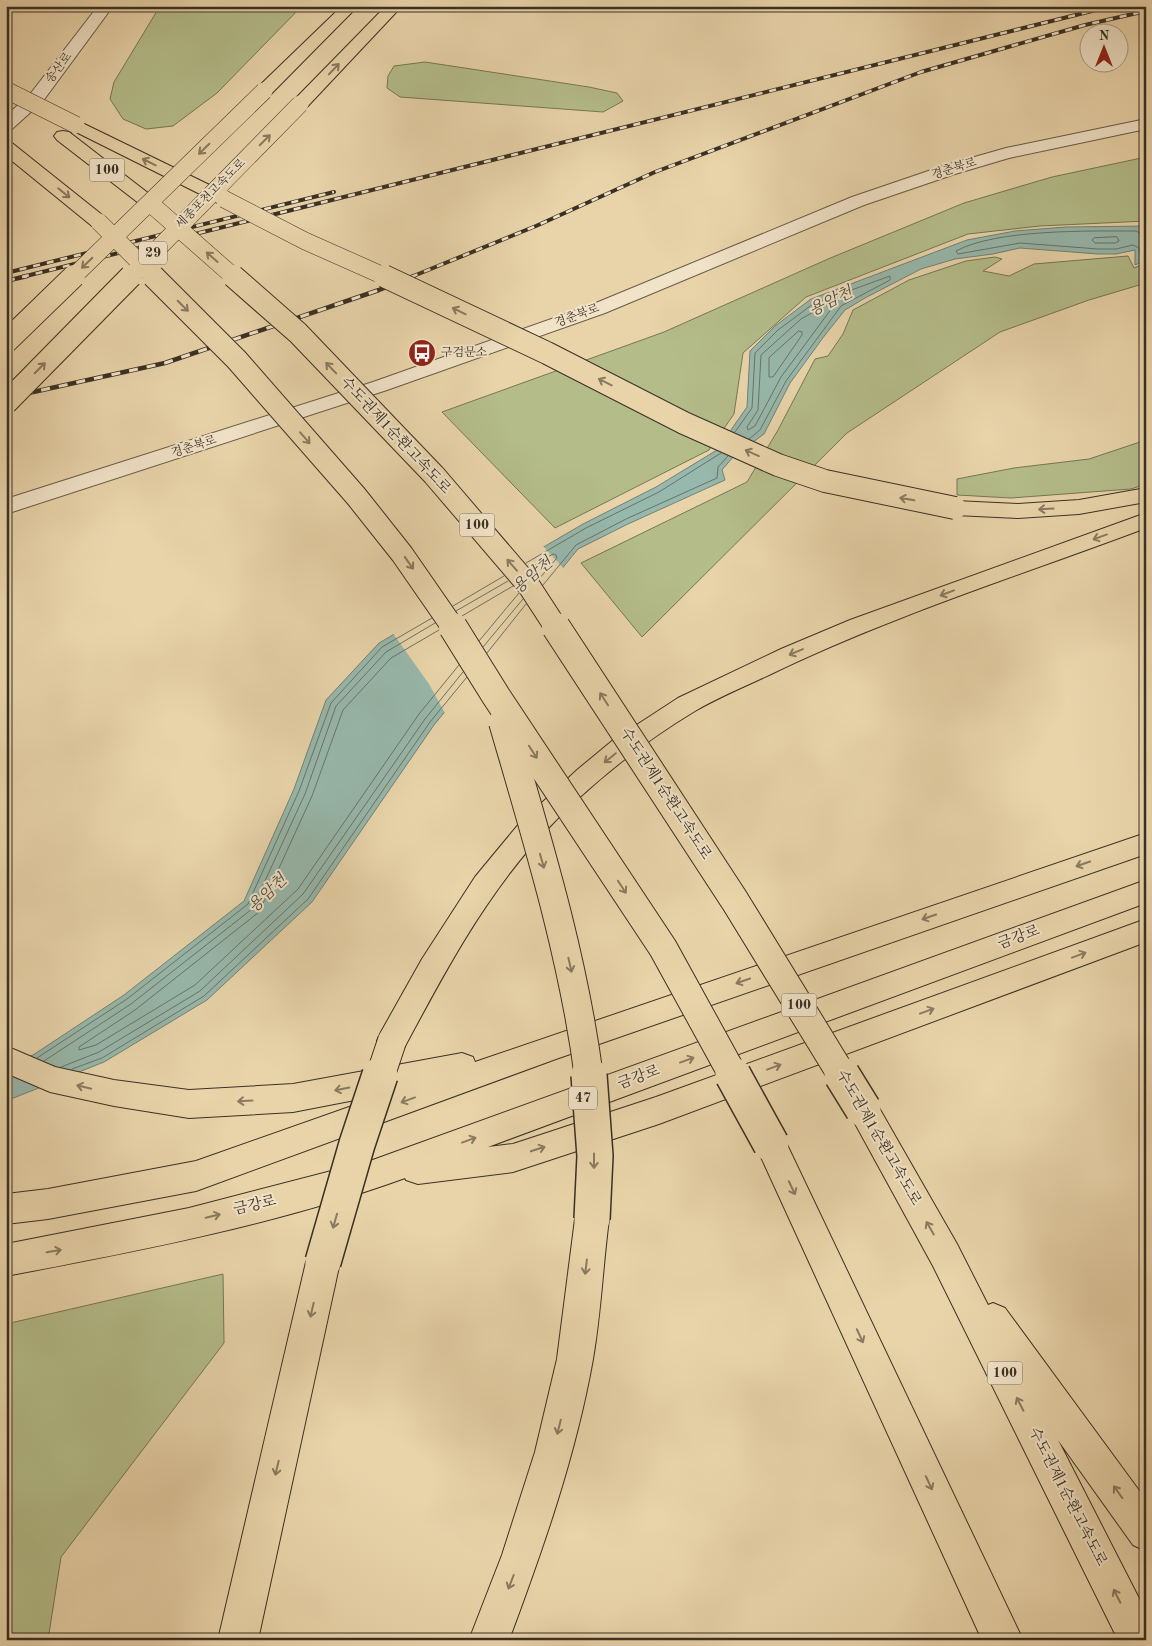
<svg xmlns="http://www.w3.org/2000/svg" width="1152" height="1646" font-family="'Old Standard TT','Noto Serif KR',serif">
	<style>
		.green { fill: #b4bd8a; stroke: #777657 }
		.water { fill: #97b8ac; stroke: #728276 }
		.pier { fill: #e9d4aa }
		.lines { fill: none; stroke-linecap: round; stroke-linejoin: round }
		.shore { stroke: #687468; stroke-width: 1 }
		.minor-casing { stroke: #665946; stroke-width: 2 }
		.highway-casing { stroke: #3a3024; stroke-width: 2 }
		.minor { fill: #f1e3c8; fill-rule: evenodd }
		.highway { fill: #e9d4aa; fill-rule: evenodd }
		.rail-far1-casing { stroke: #3a3024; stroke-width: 4 }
		.rail-casing { stroke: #3a3024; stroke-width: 4.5 }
		.rail-far1 { stroke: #f1e3c8; stroke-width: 2.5; stroke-dasharray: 7; stroke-linecap: butt }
		.rail { stroke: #f1e3c8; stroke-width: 3; stroke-dasharray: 9; stroke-linecap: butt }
		.highway-bridge-far3-casing { stroke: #3a3024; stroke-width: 18; stroke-linecap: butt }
		.highway-bridge-far2-casing { stroke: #3a3024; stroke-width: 24; stroke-linecap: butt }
		.highway-bridge-far1-casing { stroke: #3a3024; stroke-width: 30; stroke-linecap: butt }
		.highway-bridge-casing { stroke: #3a3024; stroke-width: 38; stroke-linecap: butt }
		.highway-bridge-far3 { stroke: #e9d4aa; stroke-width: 17 }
		.highway-bridge-far2 { stroke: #e9d4aa; stroke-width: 22 }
		.highway-bridge-far1 { stroke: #e9d4aa; stroke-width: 28 }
		.highway-bridge { stroke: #e9d4aa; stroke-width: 35 }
		.oneway { stroke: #897a60 }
		.labels { text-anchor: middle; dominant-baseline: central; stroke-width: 4; stroke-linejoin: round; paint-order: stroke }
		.far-street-label { font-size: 12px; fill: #3a3024; stroke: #f1e3c8 }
		.far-poi-label { font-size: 12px; fill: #3a3024; stroke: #f1e3c8; text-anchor: start }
		.shield { fill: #f1e3c8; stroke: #716655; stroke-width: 1 }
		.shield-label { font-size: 14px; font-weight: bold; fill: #3a3024 }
		.street-label { font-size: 15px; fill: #3a3024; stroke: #f1e3c8 }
		.water-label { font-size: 16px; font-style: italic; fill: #4d4b3f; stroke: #f1e3c8 }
	</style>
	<rect width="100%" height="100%" fill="#e9d4aa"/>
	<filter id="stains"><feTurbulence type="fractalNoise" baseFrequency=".004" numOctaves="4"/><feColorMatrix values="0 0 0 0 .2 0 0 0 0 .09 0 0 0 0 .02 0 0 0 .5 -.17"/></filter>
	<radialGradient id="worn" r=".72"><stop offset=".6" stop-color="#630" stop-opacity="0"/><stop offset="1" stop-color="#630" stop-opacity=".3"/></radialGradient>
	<g class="green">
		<path d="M160,6H302L217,93L173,126L146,129L123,119L110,99L114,82Z"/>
		<path d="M425,62L589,87L617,93L623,101L603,112L400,97L387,88L388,76L394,66Z"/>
		<path d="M1146,157V221L1040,226L968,234L806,297L743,353L734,414L709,450L555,528L442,412L664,332L828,259L964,203L1052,177Z"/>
		<path d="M1128,256L1134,268L1146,263V283L1089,300L1000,332L847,433L642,637L581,563L747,482L778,430L815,359L828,356L843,334L853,310L909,280L966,261L995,257L1002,259L983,271L1009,276L1034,264Z"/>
		<path d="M1146,440V484L1131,489L1011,498L957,495V479L1014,468L1089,459Z"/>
		<path d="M223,1274L224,1343L61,1557L48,1640H6V1324Z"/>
	</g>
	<path class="water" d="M1146,226L1141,231H1146V260L1135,265V250L1116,254H1098L1020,248L993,254L955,259L921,269L865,298L845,310L825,335L790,383L764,434L733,457L722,470L725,480L628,524L578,549L434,725L312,902L207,1000L104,1062L6,1101V1065L33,1055L124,995L244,901L294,789L326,700L379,643L583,524L656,487L717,450L747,407L750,351L775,326L811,299L967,240L1015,231L1066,227Z"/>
	<path class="pier" d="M542,545L565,570L446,715L429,684L392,632Z"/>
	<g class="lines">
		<g class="shore">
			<path d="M1146,236L1136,231C1088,231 997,229 956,251L958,254L1020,243L1098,249H1116L1133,245L1139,248L1141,256H1146"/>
			<path d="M1117,237L1119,241L1115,243H1095L1092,240L1094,238Z"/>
			<path d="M829,304L832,305V308L781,377L755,426L748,430L747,427L758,410L761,355L801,319Z"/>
			<path d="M799,331L802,332V335L773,377H769V358Z"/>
			<path d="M735,432L752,408L755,353L778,330L813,304L890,276V280L841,306L786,381L760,430L749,439"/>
			<path d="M526,563L586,528L659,492L721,453"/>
			<path d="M530,568L553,554L556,555L557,558L539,579"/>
			<path d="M543,585L576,545L626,519L717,478L718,467L728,456"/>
			<path d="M453,606L504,576"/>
			<path d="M456,611L508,581"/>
			<path d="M462,616L513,586"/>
			<path d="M439,630L391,658L343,710L312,796L259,912L135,1010L79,1047V1050L96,1045L195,985L298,889L419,714L459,665"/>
			<path d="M479,641L519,593"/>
			<path d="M483,647L523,599"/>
			<path d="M487,653L526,604"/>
			<path d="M37,1058L127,999L248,904L299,791L331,703L382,647L432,618"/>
			<path d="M44,1061L131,1004L252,909L305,794L336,706L386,652L435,623"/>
			<path d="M61,1067L99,1052L200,991L303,894L425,719L463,672"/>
			<path d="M72,1069L102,1058L204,996L308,899L430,722L467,677"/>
		</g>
		<g class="minor-casing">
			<g id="minor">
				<path d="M98,6H113L43,101L12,129L6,130V116L31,93Z"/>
				<path d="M1146,119V129L1009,158L955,174L864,205L605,313L387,390L6,514V499L373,382L591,305L852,197L943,166L1006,148Z"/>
			</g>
		</g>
		<g class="highway-casing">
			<g id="highway">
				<path d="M342,6H358L270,95H258L256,91L258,87Z"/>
				<path d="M386,6H402L306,108H294L292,104L294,100Z"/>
				<path d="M76,120L230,195L233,199L230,203L224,204L218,203L70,129L67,125L70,121Z"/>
				<path d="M63,131L69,132L157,200L160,204L157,208L151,209L145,208L57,140L54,136L57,132Z"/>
				<path d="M6,142L12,143L106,218L108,222L106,226L99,228L92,226L6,156Z"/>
				<path d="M1146,488V502L1079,514L1018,518L955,515L947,513L944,508L947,503L955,501L1018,504L1079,500Z"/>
				<path d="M1146,513V528C1021,575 891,616 771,674C746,686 719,697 695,711C637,746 583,790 538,839C482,901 442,977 403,1050L392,1054L381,1050L377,1041L381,1032L422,959L475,877L518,825L577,770L612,741L678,698L781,649L850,620Z"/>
				<path d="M1146,833V854L556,1059L196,1191L48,1219L6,1224V1194L48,1189L196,1161L386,1094L293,1112L189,1118L114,1106L50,1092L6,1073V1046L55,1067L114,1080L189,1090L293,1084L462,1053L473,1057L475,1062Z"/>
				<path d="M1146,880V903L488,1147L513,1144L656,1097L1146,919V942L659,1124L513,1172L418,1184L406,1180L405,1178C279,1224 138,1251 6,1276V1244L189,1208L370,1161Z"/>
				<path d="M863,1095L874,1099L957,1244L988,1305L993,1303L1005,1308L1146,1500V1551L1133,1545L1058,1440L1146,1612V1640H1118L933,1266L847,1109L852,1099Z"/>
				<path d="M771,1130L782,1134L1023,1640H982L755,1144L760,1134Z"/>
				<path d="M592,1204L604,1208L609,1219C603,1265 601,1313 593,1359C576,1455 543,1549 509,1640H469L502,1555L535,1452L557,1359L575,1219L580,1208Z"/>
				<path d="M323,1246L335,1251L340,1262L258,1640H218L306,1262L311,1251Z"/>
			</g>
		</g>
		<use href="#minor" class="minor"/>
		<use href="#highway" class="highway"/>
		<g class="rail-far1-casing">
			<g id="rail-far1">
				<path d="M6,273L334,192"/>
				<path d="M22,277L1112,6"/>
				<path d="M411,277L536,226L655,172L921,72L1085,25L1146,11"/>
			</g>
		</g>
		<g class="rail-casing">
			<g id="rail">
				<path d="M6,281L27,276"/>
				<path d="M6,398L165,363L379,290L414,276"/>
			</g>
		</g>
		<use href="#rail-far1" class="rail-far1"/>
		<use href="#rail" class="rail"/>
		<g class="highway-bridge-far3-casing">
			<g id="highway-bridge-far3">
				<path d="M6,90L76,125"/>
				<path d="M224,199L305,241L386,277"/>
				<path d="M151,204L234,277"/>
				<path d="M99,222L154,277"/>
				<path d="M73,277L264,91"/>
				<path d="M130,277L300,104"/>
			</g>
		</g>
		<g class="highway-bridge-far2-casing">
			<g id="highway-bridge-far2">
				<path d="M153,276L237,360L356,496L402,554L454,629"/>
				<path d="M233,276L298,333L434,475L529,586L557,629"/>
				<path d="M384,276L547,353L684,423L778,465L825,481L955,508"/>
				<path d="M6,342L74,276"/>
				<path d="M6,403L131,276"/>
			</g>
		</g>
		<g class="highway-bridge-far1-casing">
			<g id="highway-bridge-far1">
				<path d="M453,627L496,696L663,948L734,1077"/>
				<path d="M556,627L735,901L843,1077"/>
				<path d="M503,722C537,839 573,955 589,1077"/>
				<path d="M380,1077L392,1041"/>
			</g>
		</g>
		<g class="highway-bridge-casing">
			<g id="highway-bridge">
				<path d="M589,1075L595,1156L592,1219"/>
				<path d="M733,1075L771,1144"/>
				<path d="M842,1075L863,1109"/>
				<path d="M323,1262L357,1144L380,1075"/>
			</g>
		</g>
		<use href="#highway-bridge-far3" class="highway-bridge-far3"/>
		<use href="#highway-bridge-far2" class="highway-bridge-far2"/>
		<use href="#highway-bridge-far1" class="highway-bridge-far1"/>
		<use href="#highway-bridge" class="highway-bridge"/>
	</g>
	<defs><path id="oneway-shaft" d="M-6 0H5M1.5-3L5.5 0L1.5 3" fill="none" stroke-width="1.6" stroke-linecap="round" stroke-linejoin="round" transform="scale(1.25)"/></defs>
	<g class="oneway">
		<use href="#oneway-shaft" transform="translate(334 69) rotate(-46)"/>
		<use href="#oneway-shaft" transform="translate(265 140) rotate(-45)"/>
		<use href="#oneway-shaft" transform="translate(204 149) rotate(136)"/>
		<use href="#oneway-shaft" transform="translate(149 162) rotate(-154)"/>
		<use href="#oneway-shaft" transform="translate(64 193) rotate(39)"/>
		<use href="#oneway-shaft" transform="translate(212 257) rotate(-139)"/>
		<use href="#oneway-shaft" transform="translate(87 263) rotate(136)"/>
		<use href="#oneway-shaft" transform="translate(183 306) rotate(45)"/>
		<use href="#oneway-shaft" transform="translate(459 311) rotate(-154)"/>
		<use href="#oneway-shaft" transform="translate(40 368) rotate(-45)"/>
		<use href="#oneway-shaft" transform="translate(331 368) rotate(-134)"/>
		<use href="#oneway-shaft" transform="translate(605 382) rotate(-153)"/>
		<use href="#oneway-shaft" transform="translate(305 438) rotate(49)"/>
		<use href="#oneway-shaft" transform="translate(752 453) rotate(-156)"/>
		<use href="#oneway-shaft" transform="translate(907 499) rotate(-170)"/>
		<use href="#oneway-shaft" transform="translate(1046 509) rotate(177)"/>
		<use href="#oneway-shaft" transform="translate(1100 537) rotate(160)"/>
		<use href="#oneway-shaft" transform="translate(409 563) rotate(55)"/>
		<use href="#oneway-shaft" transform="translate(512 565) rotate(-131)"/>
		<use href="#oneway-shaft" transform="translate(947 593) rotate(159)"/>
		<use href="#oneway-shaft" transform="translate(796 652) rotate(157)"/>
		<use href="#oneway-shaft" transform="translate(604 699) rotate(-123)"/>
		<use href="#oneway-shaft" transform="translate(533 752) rotate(57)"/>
		<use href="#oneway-shaft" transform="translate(610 758) rotate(141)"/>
		<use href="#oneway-shaft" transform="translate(542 861) rotate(74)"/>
		<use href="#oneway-shaft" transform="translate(1083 864) rotate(161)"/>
		<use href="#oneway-shaft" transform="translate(622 887) rotate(57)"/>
		<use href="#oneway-shaft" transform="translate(929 917) rotate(161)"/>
		<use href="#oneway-shaft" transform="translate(1079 955) rotate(-20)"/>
		<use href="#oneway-shaft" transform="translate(570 965) rotate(77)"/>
		<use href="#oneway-shaft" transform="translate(743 981) rotate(161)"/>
		<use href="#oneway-shaft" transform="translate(927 1011) rotate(-20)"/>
		<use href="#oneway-shaft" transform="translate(687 1060) rotate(-20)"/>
		<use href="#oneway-shaft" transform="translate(774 1067) rotate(-20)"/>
		<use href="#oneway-shaft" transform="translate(84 1087) rotate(-167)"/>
		<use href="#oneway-shaft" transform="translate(342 1089) rotate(169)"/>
		<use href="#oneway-shaft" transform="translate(408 1100) rotate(160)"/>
		<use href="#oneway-shaft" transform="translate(245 1101) rotate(177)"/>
		<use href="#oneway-shaft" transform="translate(469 1140) rotate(-20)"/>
		<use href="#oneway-shaft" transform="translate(538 1149) rotate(-18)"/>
		<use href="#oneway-shaft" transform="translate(594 1161) rotate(90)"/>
		<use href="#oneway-shaft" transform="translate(792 1188) rotate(65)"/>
		<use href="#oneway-shaft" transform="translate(213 1216) rotate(-13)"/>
		<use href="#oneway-shaft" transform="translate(335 1221) rotate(106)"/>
		<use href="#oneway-shaft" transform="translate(930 1228) rotate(-120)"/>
		<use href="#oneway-shaft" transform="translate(54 1251) rotate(-10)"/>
		<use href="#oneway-shaft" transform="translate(586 1267) rotate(97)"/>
		<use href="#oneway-shaft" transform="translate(312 1310) rotate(103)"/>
		<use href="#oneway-shaft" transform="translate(860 1336) rotate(65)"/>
		<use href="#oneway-shaft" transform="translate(1020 1404) rotate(-117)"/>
		<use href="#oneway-shaft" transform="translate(559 1427) rotate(104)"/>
		<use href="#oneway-shaft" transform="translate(277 1468) rotate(103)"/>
		<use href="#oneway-shaft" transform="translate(929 1483) rotate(65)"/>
		<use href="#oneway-shaft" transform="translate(1118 1492) rotate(-126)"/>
		<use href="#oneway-shaft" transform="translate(511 1582) rotate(111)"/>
		<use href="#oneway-shaft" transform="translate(1117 1596) rotate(-117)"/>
	</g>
	<defs>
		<g id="bus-disc" transform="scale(1.4375)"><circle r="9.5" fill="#8f2418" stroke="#f1e3c8"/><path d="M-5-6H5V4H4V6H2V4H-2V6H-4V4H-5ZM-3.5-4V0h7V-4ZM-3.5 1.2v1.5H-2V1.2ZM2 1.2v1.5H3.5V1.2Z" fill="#fff"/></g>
	</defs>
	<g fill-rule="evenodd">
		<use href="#bus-disc" x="422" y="353"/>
	</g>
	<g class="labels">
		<g class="far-street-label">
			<text transform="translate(59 68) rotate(-53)">송산로</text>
			<text transform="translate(954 169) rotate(-17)">경춘북로</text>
			<text transform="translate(211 194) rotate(-45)">세종포천고속도로</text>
			<text transform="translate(577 316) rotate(-20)">경춘북로</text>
			<text transform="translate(194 447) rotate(-18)">경춘북로</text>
		</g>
		<g class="far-poi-label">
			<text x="441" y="353">구검문소</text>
		</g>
		<g class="shield">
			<rect x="89.5" y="158.5" width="35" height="23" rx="4"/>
			<rect x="139" y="241.5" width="28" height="23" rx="4"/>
			<rect x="459.5" y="513.5" width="35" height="23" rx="4"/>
			<rect x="781.5" y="993.5" width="35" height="23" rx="4"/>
			<rect x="569" y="1086.5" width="28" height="23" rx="4"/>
			<rect x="987.5" y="1361.5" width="35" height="23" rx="4"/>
		</g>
		<g class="shield-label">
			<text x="107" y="170">100</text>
			<text x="153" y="253">29</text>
			<text x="477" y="525">100</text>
			<text x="799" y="1005">100</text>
			<text x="583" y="1098">47</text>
			<text x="1005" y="1373">100</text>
		</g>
		<g class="street-label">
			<text transform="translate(395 436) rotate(47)">수도권제1순환고속도로</text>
			<text transform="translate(665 794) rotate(57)">수도권제1순환고속도로</text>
			<text transform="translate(1019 938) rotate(-20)">금강로</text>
			<text transform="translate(639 1078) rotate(-20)">금강로</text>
			<text transform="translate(878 1138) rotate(60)">수도권제1순환고속도로</text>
			<text transform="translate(255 1206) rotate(-13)">금강로</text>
			<text transform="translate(1067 1497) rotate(63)">수도권제1순환고속도로</text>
		</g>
		<g class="water-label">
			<text transform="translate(831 302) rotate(-26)">용암천</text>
			<text transform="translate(533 576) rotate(-40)">용암천</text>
			<text transform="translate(268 894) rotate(-44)">용암천</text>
		</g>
	</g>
	<rect width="1152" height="1646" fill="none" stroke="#e9d4aa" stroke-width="25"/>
	<rect x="8" y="8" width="1137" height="1631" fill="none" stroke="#3a3024" stroke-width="2.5"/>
	<rect x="12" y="12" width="1127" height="1621" fill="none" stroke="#3a3024"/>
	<g transform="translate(1104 48)"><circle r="24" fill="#f1e3c8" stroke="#a89b86"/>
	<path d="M0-4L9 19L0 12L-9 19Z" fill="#8f2418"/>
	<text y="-8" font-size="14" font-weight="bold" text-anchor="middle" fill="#3a3024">N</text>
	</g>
	<rect width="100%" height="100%" filter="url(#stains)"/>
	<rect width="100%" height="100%" fill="url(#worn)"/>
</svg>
